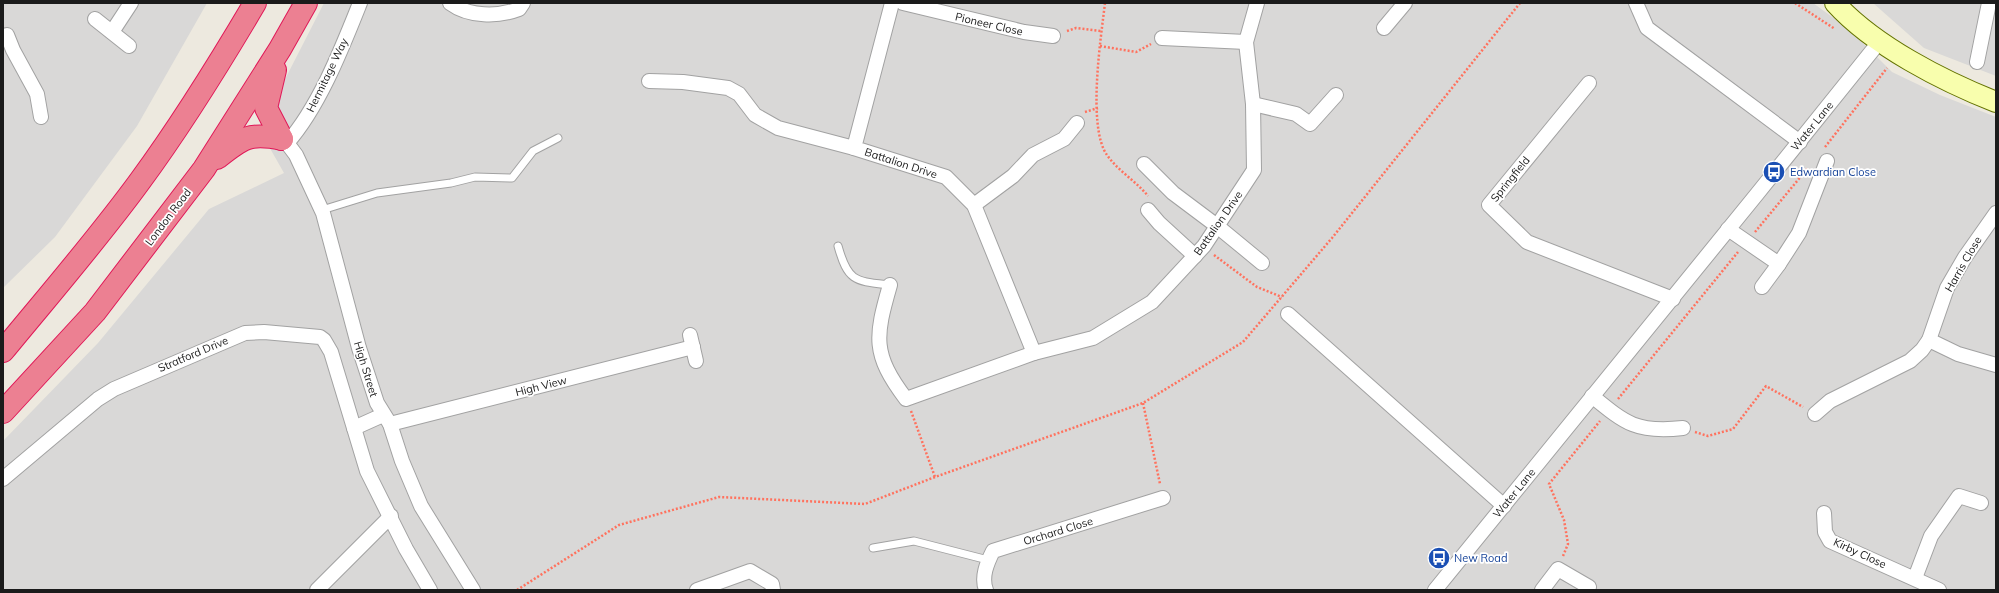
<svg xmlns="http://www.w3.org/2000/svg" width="1999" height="593" font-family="Mulish,sans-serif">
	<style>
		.residential { fill: #d9d8d7 }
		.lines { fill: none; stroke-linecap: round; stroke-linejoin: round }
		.lane-casing { stroke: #a2a2a2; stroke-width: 9 }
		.street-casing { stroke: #a2a2a2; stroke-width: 16 }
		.secondary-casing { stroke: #647300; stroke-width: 22 }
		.highway-casing { stroke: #e01858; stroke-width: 24 }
		.path { stroke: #ff725e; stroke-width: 2.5; stroke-dasharray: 2 2; stroke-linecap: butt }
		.lane { stroke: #fff; stroke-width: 7 }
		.street { stroke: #fff; stroke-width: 14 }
		.secondary { stroke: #f8fead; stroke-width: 20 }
		.highway { stroke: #ec8092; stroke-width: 22 }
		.labels { text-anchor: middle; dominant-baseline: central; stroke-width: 3.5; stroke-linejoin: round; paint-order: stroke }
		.street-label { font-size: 11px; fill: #1b1b1b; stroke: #fff }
		.transit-label { font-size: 11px; fill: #164399; stroke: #fff; text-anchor: start }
	</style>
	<rect width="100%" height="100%" fill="#ede9df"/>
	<g class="residential">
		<path d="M3,3H207L137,126L55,237L3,288Z"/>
		<path d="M324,3H1813L1850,30L1892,72L1940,95L1996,117V590H3V441L98,343L209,209L284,173L263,136L279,91Z"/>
		<path d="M1873,3H1996V76L1924,48Z"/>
	</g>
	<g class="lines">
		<g class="lane-casing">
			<g id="lane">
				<path d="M322,210L377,193L451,183L475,177L512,178L533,151L558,138"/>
				<path d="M838,246C848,282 855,281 890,285"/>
				<path d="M873,548L914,541L988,560"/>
			</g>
		</g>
		<g class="street-casing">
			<g id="street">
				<path d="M450,3C469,17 498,17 519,9L523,3"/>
				<path d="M892,3L854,148L946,177L974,205L1034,353L1093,338L1152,302L1204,246L1254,170L1253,104L1246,42L1257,3"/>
				<path d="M903,3L1024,32L1053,36"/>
				<path d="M1636,3L1647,28L1800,142"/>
				<path d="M95,19L129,46"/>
				<path d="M1384,28L1405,3"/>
				<path d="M112,32L131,3"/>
				<path d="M7,35L13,50L37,94L41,117"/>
				<path d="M1162,38L1246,42"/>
				<path d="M1977,62L1989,3"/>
				<path d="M649,81L683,82L728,88L739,94L755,115L778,128L854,148"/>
				<path d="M1589,83L1489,205L1527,242L1673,299"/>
				<path d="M1253,104L1296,114L1310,124L1336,95"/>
				<path d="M282,139L287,143L296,155L323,213L359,348L377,403L390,424L402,461L421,506L473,590"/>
				<path d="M287,143C319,107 342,48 360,3"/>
				<path d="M1144,164L1173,193L1217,226L1262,263"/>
				<path d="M974,205L1013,176L1033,155L1064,139L1077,123"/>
				<path d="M1148,210L1159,223L1195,256"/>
				<path d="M1728,229L1779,264L1799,233L1827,161"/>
				<path d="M890,285C875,337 872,354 906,399L1034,353"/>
				<path d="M1762,287L1779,264"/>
				<path d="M1288,314L1504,506"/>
				<path d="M690,335L696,361"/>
				<path d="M1929,340L1958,354L1996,365"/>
				<path d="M1592,396C1626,424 1637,433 1683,428"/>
				<path d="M1815,414L1830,401L1910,361L1922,350L1929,340L1947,288L1965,257L1996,213"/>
				<path d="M390,424L693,347"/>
				<path d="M354,428L383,415"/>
				<path d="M3,479L98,399L114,389L245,333L264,332L320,337L324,340L331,352L367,471L406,549L430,590"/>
				<path d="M1824,513L1825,532L1830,541L1939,590"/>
				<path d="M1915,578L1931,536L1959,496L1981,503"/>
				<path d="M317,590L391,516"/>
				<path d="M697,590L750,571L772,584L773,590"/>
				<path d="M986,590C981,577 987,563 993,551L1163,498"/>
				<path d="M1435,590C1584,407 1733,225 1880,41"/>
				<path d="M1542,590L1558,569L1589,587"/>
			</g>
		</g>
		<g class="secondary-casing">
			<path id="secondary" d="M1835,3C1874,46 1943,81 1996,102"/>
		</g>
		<g class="highway-casing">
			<g id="highway">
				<path d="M275,70L266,108L282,139"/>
				<path d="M217,158C242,138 249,132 282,139"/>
				<path d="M3,351C49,295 97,240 140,181C182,124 219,64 255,3"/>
				<path d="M3,412L95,312L204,169L280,49L306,3"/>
			</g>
		</g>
		<g class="path">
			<path d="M1105,3C1101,37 1087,127 1107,155C1118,171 1136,181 1148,196"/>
			<path d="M1795,3L1835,29"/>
			<path d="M1067,31L1076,28L1101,31"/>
			<path d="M1100,46L1136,52L1151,44"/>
			<path d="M1085,112L1098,108"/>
			<path d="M1825,147L1887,68"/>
			<path d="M1755,232L1807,169"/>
			<path d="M1214,255L1257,287L1282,297"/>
			<path d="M1618,399L1738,252"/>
			<path d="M1143,403L1160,484"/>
			<path d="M911,411L935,477"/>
			<path d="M1695,432L1708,436L1733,429L1766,386L1803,407"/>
			<path d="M1563,556L1568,544L1564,520L1549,484L1600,421"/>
			<path d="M517,590L619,525L719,497L865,504L935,477L1143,403L1243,342L1332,238L1520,3"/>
		</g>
		<use href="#lane" class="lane"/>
		<use href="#street" class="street"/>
		<use href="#secondary" class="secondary"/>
		<use href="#highway" class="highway"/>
	</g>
	<defs>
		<g id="bus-disc" transform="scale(1.15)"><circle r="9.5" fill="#1a4fb4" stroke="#fff"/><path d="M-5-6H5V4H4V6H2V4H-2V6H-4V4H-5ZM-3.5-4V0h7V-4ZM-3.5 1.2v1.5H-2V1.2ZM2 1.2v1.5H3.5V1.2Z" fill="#fff"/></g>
	</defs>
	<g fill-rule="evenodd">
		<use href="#bus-disc" x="1774" y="172"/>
		<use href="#bus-disc" x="1439" y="558"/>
	</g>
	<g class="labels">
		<g class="street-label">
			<text transform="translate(989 24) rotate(13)">Pioneer Close</text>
			<text transform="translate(327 75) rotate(-64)">Hermitage Way</text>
			<text transform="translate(1812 126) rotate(-51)">Water Lane</text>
			<text transform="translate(901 163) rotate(18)">Battalion Drive</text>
			<text transform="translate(1510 179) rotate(-51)">Springfield</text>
			<text transform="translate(168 217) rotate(-53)">London Road</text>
			<text transform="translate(1218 223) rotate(-55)">Battalion Drive</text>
			<text transform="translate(1963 264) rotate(-60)">Harris Close</text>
			<text transform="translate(193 354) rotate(-23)">Stratford Drive</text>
			<text transform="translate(366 369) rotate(73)">High Street</text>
			<text transform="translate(541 386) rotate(-14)">High View</text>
			<text transform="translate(1514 493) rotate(-51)">Water Lane</text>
			<text transform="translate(1058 531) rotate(-17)">Orchard Close</text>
			<text transform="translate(1860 553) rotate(25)">Kirby Close</text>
		</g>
		<g class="transit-label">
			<text x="1790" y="172">Edwardian Close</text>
			<text x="1454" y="558">New Road</text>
		</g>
	</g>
	<rect width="1999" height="593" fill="none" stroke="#1b1b1b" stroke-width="8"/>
</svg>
